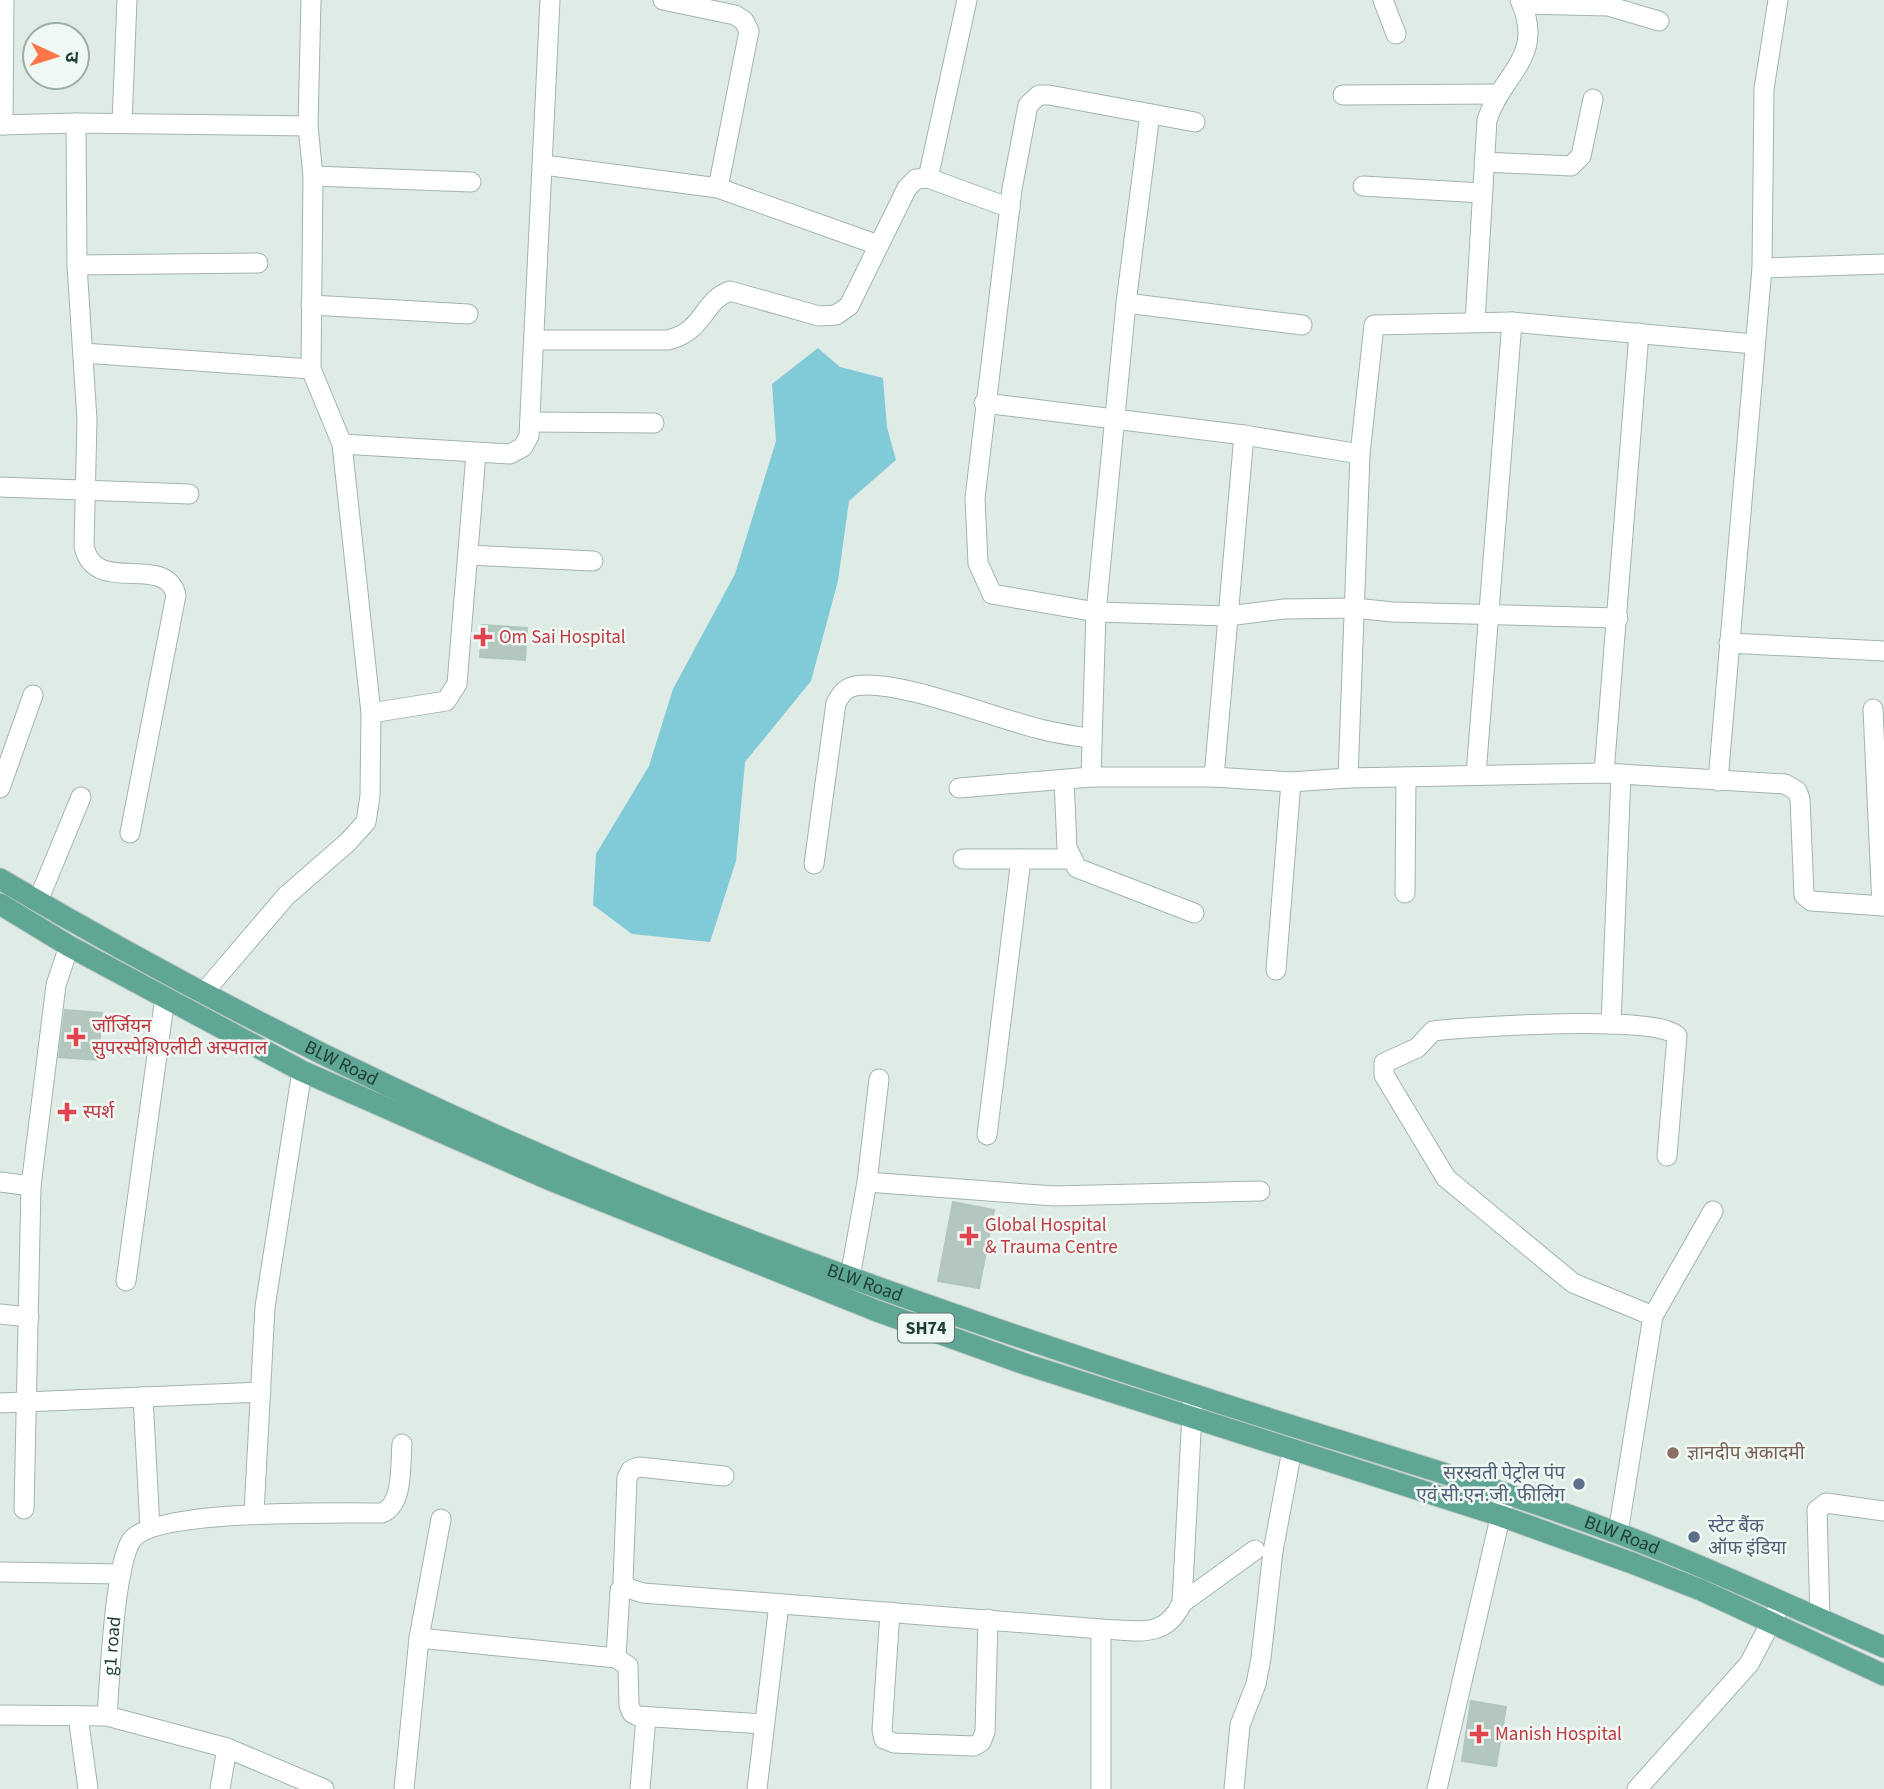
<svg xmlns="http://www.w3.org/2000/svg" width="1884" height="1789" font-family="'Source Sans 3','Noto Sans Devanagari',sans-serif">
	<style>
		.water { fill: #81cad7 }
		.building { fill: #b4c7bf; stroke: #b1c6bd; stroke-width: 2 }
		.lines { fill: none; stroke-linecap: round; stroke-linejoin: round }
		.street-casing { stroke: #a1b4ad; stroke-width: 21 }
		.primary-casing { stroke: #c0c9c6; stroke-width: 23 }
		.street { stroke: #fff; stroke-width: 19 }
		.primary { stroke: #5fa694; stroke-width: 21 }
		.health-dot { fill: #e0444e; stroke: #f0f8f4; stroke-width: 2.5 }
		.education-dot { fill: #8d6e63; stroke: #f0f8f4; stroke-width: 2.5 }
		.service-dot { fill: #5c6f8a; stroke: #f0f8f4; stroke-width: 2.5 }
		.labels { text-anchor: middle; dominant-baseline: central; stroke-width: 5; stroke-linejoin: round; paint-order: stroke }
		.shield { fill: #f0f8f4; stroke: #5d766e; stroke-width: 2 }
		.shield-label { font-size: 18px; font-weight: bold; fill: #1e3e35 }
		.health-label { font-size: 19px; fill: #be3a42; stroke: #f0f8f4; text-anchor: start }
		.street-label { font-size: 19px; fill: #1e3e35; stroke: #f0f8f4 }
		.education-label { font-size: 19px; fill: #785e54; stroke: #f0f8f4; text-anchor: start }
		.service-label { font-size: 19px; fill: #4e5e75; stroke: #f0f8f4; text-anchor: end }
	</style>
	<rect width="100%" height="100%" fill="#dfece6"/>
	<path class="water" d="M818,348L840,367L883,378L887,427L896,460L849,501L838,581L811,681L745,762L736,861L710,942L632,934L593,905L596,854L649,766L673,689L735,574L776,441L772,384Z"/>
	<g class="building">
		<path d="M482,625L527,628L525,660L480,657Z"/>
		<path d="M65,1010L102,1013L98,1060L59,1057Z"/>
		<path d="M953,1202L994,1210L979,1288L938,1281Z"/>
		<path d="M1471,1701L1506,1707L1496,1766L1462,1761Z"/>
	</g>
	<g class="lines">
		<g class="street-casing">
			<g id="street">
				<path d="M663,0L735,15L744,21L749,31L718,188"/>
				<path d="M1383,0L1396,34"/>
				<path d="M1522,4L1608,6L1659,21"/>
				<path d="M1343,95L1498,94"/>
				<path d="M1195,122L1049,95H1039L1028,105L1012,189L975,498L978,563L992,594L1096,612L1228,616L1284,609L1355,608L1392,612L1618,618"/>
				<path d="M76,123L77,265L87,420L84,546C94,597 165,552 176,595L130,833"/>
				<path d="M122,123L127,0"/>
				<path d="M0,125L76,123L308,126"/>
				<path d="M3,125L4,0"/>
				<path d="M1484,162L1571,166L1581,156L1593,99"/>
				<path d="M544,165L718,188L878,245"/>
				<path d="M313,176L471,182"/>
				<path d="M928,178L967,0"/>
				<path d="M1363,186L1482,193"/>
				<path d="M77,265L258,263"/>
				<path d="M1762,268L1884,264"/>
				<path d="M1126,303L1302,325"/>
				<path d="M311,305L468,314"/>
				<path d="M1475,322L1487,120C1502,73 1546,57 1520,0"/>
				<path d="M534,340H668C705,331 702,301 730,291L819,316L836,315L849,306L907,188L916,179L928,178L1010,208"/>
				<path d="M83,353L311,369"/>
				<path d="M984,403L1244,435L1360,454L1374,325L1512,322L1754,344"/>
				<path d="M530,422L654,423"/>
				<path d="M342,444L510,454L523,447L529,436L550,0"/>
				<path d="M0,487L189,494"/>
				<path d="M468,555L593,561"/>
				<path d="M1729,643L1884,651"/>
				<path d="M1873,709L1882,906"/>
				<path d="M371,713L446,701L457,684L476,454"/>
				<path d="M1604,773L1639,333"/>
				<path d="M1476,774L1512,322"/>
				<path d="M1091,777L1096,612L1126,303L1150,114"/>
				<path d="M1214,777L1244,435"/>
				<path d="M1348,778L1360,454"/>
				<path d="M1064,780L1067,848L1077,868L1194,913"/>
				<path d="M1718,781L1762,268L1764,89L1778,0"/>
				<path d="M0,788L33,695"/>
				<path d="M959,788L1091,777H1214L1291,782L1348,778L1604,773L1785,784L1797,791L1800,799L1804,895L1811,901L1884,906"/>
				<path d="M963,859H1071"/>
				<path d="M814,864L836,703C841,694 845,688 855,686C897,678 999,720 1044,730C1060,734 1076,736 1092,739"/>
				<path d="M1405,893L1406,778"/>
				<path d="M38,901L81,797"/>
				<path d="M1276,970L1291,782"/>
				<path d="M205,991L286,896L348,842L366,822L370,796L371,713L342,444L311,369L313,176L308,126L311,0"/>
				<path d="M1611,1024L1621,774"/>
				<path d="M987,1135L1021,859"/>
				<path d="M0,1182L31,1186"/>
				<path d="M867,1182L1054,1196L1260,1191"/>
				<path d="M850,1277L867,1182L879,1079"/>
				<path d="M126,1281L165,997"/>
				<path d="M0,1314L29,1317"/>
				<path d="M1653,1316L1573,1283L1446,1178L1384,1075V1063L1417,1048L1433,1031C1467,1027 1660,1014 1677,1036L1667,1156"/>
				<path d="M143,1397L150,1528"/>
				<path d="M0,1403L261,1392"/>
				<path d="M724,1476L639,1467L631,1470L627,1478L623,1581L627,1588L643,1593L1101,1629C1136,1630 1165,1640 1182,1603L1193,1395"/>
				<path d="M24,1509L31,1186L56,985L69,946"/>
				<path d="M254,1513L265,1307L302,1071"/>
				<path d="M1618,1533L1653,1316L1713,1211"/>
				<path d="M0,1572L121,1574"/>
				<path d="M1182,1603L1255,1550"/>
				<path d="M890,1612L882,1730L884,1739L894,1743L974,1746L981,1742L985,1732L988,1619"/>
				<path d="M1820,1619L1817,1510L1826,1503L1884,1511"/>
				<path d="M1101,1629V1789"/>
				<path d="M419,1638L616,1658L628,1666L629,1705L632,1713L638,1716L764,1724"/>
				<path d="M616,1658L620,1590"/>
				<path d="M0,1715L107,1716"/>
				<path d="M78,1716L88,1789"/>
				<path d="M227,1748L324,1789"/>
				<path id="s1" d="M220,1789L227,1748L107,1716C110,1678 114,1569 131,1541C151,1509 341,1513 382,1513C404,1504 400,1465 402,1444"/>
				<path d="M404,1789L419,1638L441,1519"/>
				<path d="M640,1789L646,1717"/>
				<path d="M757,1789L779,1604"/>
				<path d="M1234,1789L1240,1725L1256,1684L1261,1658L1273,1551L1292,1450"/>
				<path d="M1437,1789L1504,1501"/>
				<path d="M1637,1789L1749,1664L1778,1609"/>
			</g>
		</g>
		<g class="primary-casing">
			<g id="primary">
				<path id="s2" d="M0,879C270,1039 555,1172 852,1278C964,1319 1078,1357 1192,1394C1335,1441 1480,1481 1620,1534C1710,1568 1796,1609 1884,1647"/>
				<path d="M0,904L69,946L302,1071L548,1179L877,1311L1025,1364L1501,1516L1632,1563L1701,1590L1884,1675"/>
			</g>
		</g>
		<use href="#street" class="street"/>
		<use href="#primary" class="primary"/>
	</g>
	<g class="health-dot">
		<path d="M479.5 626.5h7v7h7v7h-7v7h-7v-7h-7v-7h7z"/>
		<path d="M72.5 1026.5h7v7h7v7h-7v7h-7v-7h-7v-7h7z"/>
		<path d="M63.5 1101.5h7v7h7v7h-7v7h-7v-7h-7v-7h7z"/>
		<path d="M965.5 1225.5h7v7h7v7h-7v7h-7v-7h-7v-7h7z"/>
		<path d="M1475.5 1723.5h7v7h7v7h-7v7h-7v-7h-7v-7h7z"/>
	</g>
	<circle class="education-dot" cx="1673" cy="1453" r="7"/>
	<g class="service-dot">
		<circle cx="1579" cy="1484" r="7"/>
		<circle cx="1694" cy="1537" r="7"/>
	</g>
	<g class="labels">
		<rect class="shield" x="898" y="1313.5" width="56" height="29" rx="5"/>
		<g class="shield-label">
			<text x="926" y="1328">SH74</text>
		</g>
		<g class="health-label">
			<text x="499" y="637">Om Sai Hospital</text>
			<text x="92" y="1026">जाॅर्जियन<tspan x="92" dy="22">सुपरस्पेशिएलीटी अस्पताल</tspan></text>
			<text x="83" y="1112">स्पर्श</text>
			<text x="985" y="1225">Global Hospital<tspan x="985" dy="22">&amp; Trauma Centre</tspan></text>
			<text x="1495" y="1734">Manish Hospital</text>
		</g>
		<g class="street-label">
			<text stroke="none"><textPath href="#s2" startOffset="388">BLW Road</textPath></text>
			<text stroke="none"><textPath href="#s2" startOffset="956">BLW Road</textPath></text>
			<text stroke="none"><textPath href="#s2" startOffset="1754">BLW Road</textPath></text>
			<text stroke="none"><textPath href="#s1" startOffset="236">g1 road</textPath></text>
		</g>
		<g class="education-label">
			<text x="1687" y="1453">ज्ञानदीप अकादमी</text>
		</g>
		<g class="service-label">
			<text x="1565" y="1473">सरस्वती पेट्रोल पंप<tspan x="1565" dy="22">एवं सी.एन.जी. फीलिंग</tspan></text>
			<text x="1708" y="1526" text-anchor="start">स्टेट बैंक<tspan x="1708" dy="22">ऑफ इंडिया</tspan></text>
		</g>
	</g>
	<g transform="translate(56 56) rotate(94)"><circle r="33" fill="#f0f8f4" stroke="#9caea8" stroke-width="2"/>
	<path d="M0-5L12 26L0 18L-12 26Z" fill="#ff764a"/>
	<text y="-10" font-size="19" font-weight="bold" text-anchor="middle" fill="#1e3e35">उ</text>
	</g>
</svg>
